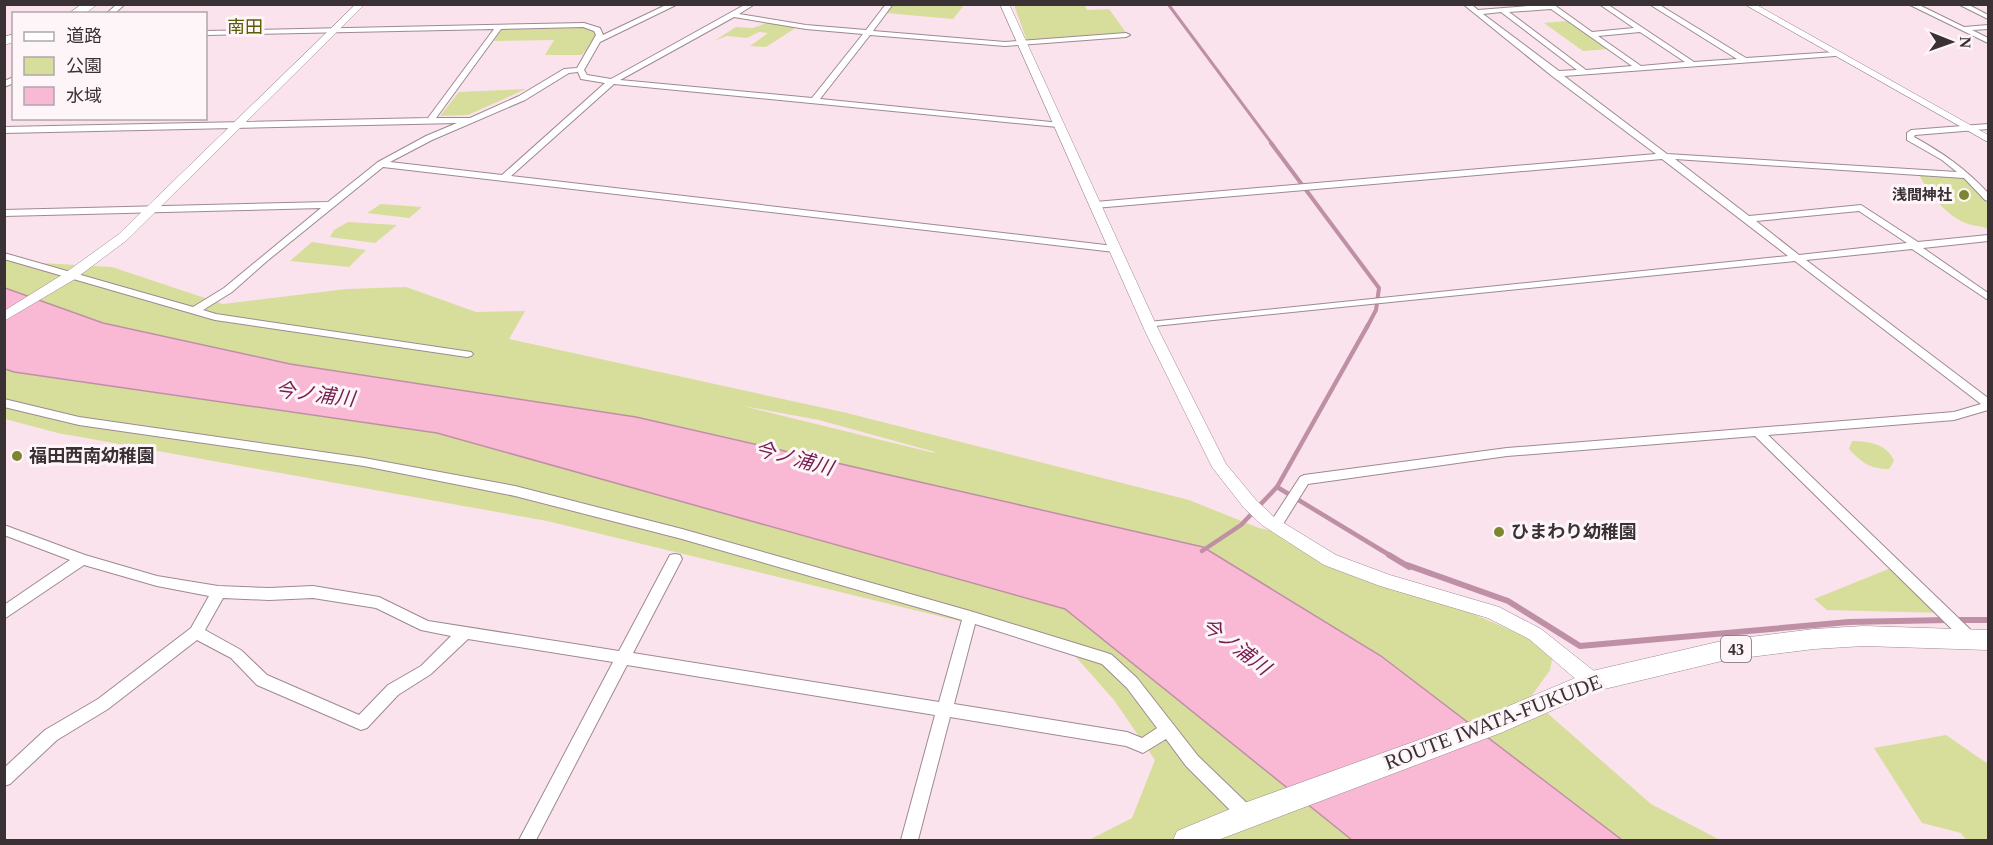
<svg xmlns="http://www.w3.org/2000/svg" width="1993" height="845" font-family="'Times New Roman','Noto Sans JP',serif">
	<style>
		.green { fill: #d7de9b; fill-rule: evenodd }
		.water { fill: #f9b9d5; stroke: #bf90a5; stroke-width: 1.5 }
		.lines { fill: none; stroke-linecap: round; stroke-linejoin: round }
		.stream-far3 { stroke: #bf90a5; stroke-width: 3 }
		.stream-far2 { stroke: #bf90a5; stroke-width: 4 }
		.stream-far1 { stroke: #bf90a5; stroke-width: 4.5 }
		.stream { stroke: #bf90a5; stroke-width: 6 }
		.minor-casing { stroke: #9e8992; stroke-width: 2 }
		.tertiary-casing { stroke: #9e8992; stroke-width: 1 }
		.primary-casing { stroke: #9e8992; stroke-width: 1 }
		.trunk-casing { stroke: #9e8992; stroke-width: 1 }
		.minor { fill: #fff; fill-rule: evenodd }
		.tertiary { fill: #fff; fill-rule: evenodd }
		.primary { fill: #fff; fill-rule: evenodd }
		.trunk { fill: #fff; fill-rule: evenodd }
		.poi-dot { fill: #7e8531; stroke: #fef5f9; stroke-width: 2 }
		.labels { text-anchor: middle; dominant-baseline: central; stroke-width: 6; stroke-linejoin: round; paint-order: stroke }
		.far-poi-label { font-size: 15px; font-weight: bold; fill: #393134; stroke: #fef5f9; text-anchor: end }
		.shield { fill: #fef5f9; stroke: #746c6f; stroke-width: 1.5 }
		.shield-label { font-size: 16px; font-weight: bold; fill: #393134 }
		.far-quarter-label { font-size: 18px; fill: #585d06; stroke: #fef5f9 }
		.poi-label { font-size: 18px; font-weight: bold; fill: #393134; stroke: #fef5f9; text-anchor: start }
		.water-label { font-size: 20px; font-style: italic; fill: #751c4f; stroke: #fef5f9 }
		.near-street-label { font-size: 21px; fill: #393134; stroke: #fef5f9 }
	</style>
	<rect width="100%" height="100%" fill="#fae3ed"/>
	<g class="green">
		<path d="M1084,4L1087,10L1109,9L1127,34L1027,41L1014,5Z"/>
		<path d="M891,5H964L953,19L886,13Z"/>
		<path d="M1567,21L1608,49L1583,51L1544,23Z"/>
		<path d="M769,22L797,27L766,47L750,46L768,33L759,32L747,38L727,36L714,41L736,27L753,28Z"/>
		<path d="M584,25L598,32L596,39L582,55H545L554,40L494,41L503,27Z"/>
		<path d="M526,89L468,115L440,116L459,92Z"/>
		<path d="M1929,173L1967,175L1988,201V229C1980,225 1969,226 1961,221C1941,210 1930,194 1919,175Z"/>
		<path d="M381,204L422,207L409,218L367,213Z"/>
		<path d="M348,222L397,225L375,243L330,237L334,230Z"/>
		<path d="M312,242L366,250L349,267L290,261Z"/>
		<path d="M4,255L23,262L112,267L223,304L346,289L406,287L476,312L525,311L509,339L847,413L1189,500L1259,528L1291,535L1554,649L1550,670L1530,698L1651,804L1720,840H1089L1132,818L1155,760L1114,700L1067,647L547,521L58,433L5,419ZM743,406L819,420L935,452L934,453Z"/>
		<path d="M1852,441C1869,441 1887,444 1894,461L1889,469C1870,469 1862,463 1849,449Z"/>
		<path d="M1896,566L1944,613L1827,610L1814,599Z"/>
		<path d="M1946,735L1988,764V840H1966L1961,833L1922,823L1874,748Z"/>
	</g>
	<path class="water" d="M5,288L103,323L290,364L636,417L1203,547L1381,656L1622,840H1352L1065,609L437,433L14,372L5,369Z"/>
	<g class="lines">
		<path class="stream-far3" d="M1168,4L1273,145"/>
		<path class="stream-far2" d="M1271,143L1379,288L1376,310L1367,327"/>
		<g class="stream-far1">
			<path d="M1277,487L1391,556"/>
			<path d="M1202,551L1241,525L1277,487L1368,325"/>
		</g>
		<g class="stream">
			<path d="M1389,555L1409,567L1407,565L1508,601L1580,646L1849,622L1947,620"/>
			<path d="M1955,620H1988"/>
		</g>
		<g class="minor-casing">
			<g id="minor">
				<path d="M117,4H125L114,14H106Z"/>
				<path d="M668,4H678L600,42L584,70L587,75L611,79L746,4H755L739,14L806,25L866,30L886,4H893L873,31L1005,42L1126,33L1130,35L1126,37L1005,46L870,35L820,99L1061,123L1062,125L1058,127L614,84L511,176L1114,246L1119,249L1114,252L383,167L267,261L232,292L203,310L216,314L471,352L473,354L471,356L467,357L215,320L4,259V253L193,307L224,288L321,208L4,216V210L328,202L378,162L426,136L457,123L4,133V127L428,118L494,29L206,35V31L584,23L600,28L603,35ZM734,17L806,29L863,34L812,98L620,80ZM583,27L594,31L596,35L577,68L564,69L519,96L470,118H436L501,29ZM578,72L581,79L605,83L502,175L390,162L432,140L525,100L569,73Z"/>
				<path d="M1463,4H1471L1478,10L1553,4L1592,32L1634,28L1599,4H1607L1694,62L1737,59L1649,4H1658L1746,58L1835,52L1839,54L1835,56L1564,76L1667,154L1957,172L1942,160L1907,140V133L1911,130L1988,124V129L1915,135L1914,137C1943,153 1966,169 1988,193V201L1985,200L1964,178L1675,159L1749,216L1861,205L1918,242L1988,235V241L1923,248L1988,293V300L1912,249L1806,260L1988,398V410L1954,420L1768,435L1976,635L1978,639L1976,643L1971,645L1966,643L1755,436L1507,456L1308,484L1280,529H1270L1268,526L1270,523L1300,477L1304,475L1507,448L1954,412L1981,404L1795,261L1145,327L1144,325L1145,323L1149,322L1788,256L1662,159L1095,208L1090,205L1095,202L1656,154L1552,76ZM1551,9L1632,66L1586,70L1509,12ZM1501,12L1577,70L1559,71L1483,14ZM1640,32L1685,62L1641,66L1598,36ZM1859,211L1907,243L1799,255L1756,221Z"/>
				<path d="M1908,4H1917L1964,27L1988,25V29L1972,30L1988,38V43Z"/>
				<path d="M1958,4H1967L1988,15V19Z"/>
				<path d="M14,77V83L4,87V81Z"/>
				<path d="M4,399L79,417L364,458L515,486L682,529L970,611L1107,653L1112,655L1137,678L1198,756L1253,809L1255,815L1253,821L1247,823L1241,821L1186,766L1166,739L1143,753L1126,746L950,717L918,840H901L935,715L627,665L536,840H519L613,662L468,639L431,674L398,695L367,728L361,730L257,685L231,658L197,640L108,709L57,740L10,784L4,786V768L45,730L98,699L191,628L209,596L157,586L84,565L4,619V605L70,560L4,535V525L85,555L157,576L218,586L269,588L313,586L379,597L428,621L619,651L670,555L675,554L680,555L682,559L633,653L939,702L962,620L682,539L515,496L364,466L79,425L4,407ZM223,598L269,600L313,598L376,608L421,630L451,636L421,666L388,685L359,715L267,675L241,650L205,630ZM975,624L1102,664L1127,688L1157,728L1142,738L1127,732L954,704Z"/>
			</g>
		</g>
		<g class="tertiary-casing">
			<g id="tertiary">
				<path d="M356,4H365L127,240L75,279L4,321V311L65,273L119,234Z"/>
				<path d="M1000,4H1009L1159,331L1226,464L1256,500L1274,517L1336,555L1390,575L1499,607L1541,629L1599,675L1601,681L1599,687L1592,689L1585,687L1529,639L1488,618L1380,586L1324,565L1262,525L1244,508L1212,467L1145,331Z"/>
				<path d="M1744,4H1755L1988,135V142Z"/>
			</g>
		</g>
		<g class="primary-casing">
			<path id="primary" d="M1864,626L1988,630V650L1864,646L1814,649L1726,660L1596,691L1503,732L1218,840H1173L1177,831L1247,802L1485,716L1592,671L1726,640L1814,629Z"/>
		</g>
		<g class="trunk-casing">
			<g id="trunk">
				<path d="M82,4H98L84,14H68Z"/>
				<path d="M14,34V42L4,45V37Z"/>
			</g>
		</g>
		<use href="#minor" class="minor"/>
		<use href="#tertiary" class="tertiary"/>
		<use href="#primary" class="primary"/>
		<use href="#trunk" class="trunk"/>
	</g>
	<g class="poi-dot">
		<circle cx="1964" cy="195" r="6"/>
		<circle cx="17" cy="456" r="6"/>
		<circle cx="1499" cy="532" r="6"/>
	</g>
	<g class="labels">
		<g class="far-poi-label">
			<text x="1952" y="195">浅間神社</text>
		</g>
		<rect class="shield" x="1721" y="636" width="30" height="26" rx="4.5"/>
		<g class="shield-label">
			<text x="1736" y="649">43</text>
		</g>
		<g class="far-quarter-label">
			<text x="245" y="27">南田</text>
		</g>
		<g class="poi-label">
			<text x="29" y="456">福田西南幼稚園</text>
			<text x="1511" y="532">ひまわり幼稚園</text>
		</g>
		<g class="water-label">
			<text transform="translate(315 394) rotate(7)">今ノ浦川</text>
			<text transform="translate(794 458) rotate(15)">今ノ浦川</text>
			<text transform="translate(1236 646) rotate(37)">今ノ浦川</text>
		</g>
		<g class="near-street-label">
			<text transform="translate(1493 722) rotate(-21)">ROUTE IWATA-FUKUDE</text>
		</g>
	</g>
	<rect width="1993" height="845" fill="none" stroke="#393134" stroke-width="12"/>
	<rect x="12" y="12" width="195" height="108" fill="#fef5f9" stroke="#afa7aa" stroke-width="1.5"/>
	<rect x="24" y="32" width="30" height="9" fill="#ffffff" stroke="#afa7aa" stroke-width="1.5"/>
	<text x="66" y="42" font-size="18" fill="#393134">道路</text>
	<rect x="24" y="57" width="30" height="18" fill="#d7de9b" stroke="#afa7aa" stroke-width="1.5"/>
	<text x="66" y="72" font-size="18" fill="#393134">公園</text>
	<rect x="24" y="87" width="30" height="18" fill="#f9b9d5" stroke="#afa7aa" stroke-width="1.5"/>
	<text x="66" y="102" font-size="18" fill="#393134">水域</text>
	<g transform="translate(1951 42) rotate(91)" stroke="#fef5f9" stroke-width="4.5" paint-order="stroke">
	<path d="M0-4.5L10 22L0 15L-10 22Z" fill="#393134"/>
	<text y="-9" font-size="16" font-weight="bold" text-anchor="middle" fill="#393134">N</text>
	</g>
</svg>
